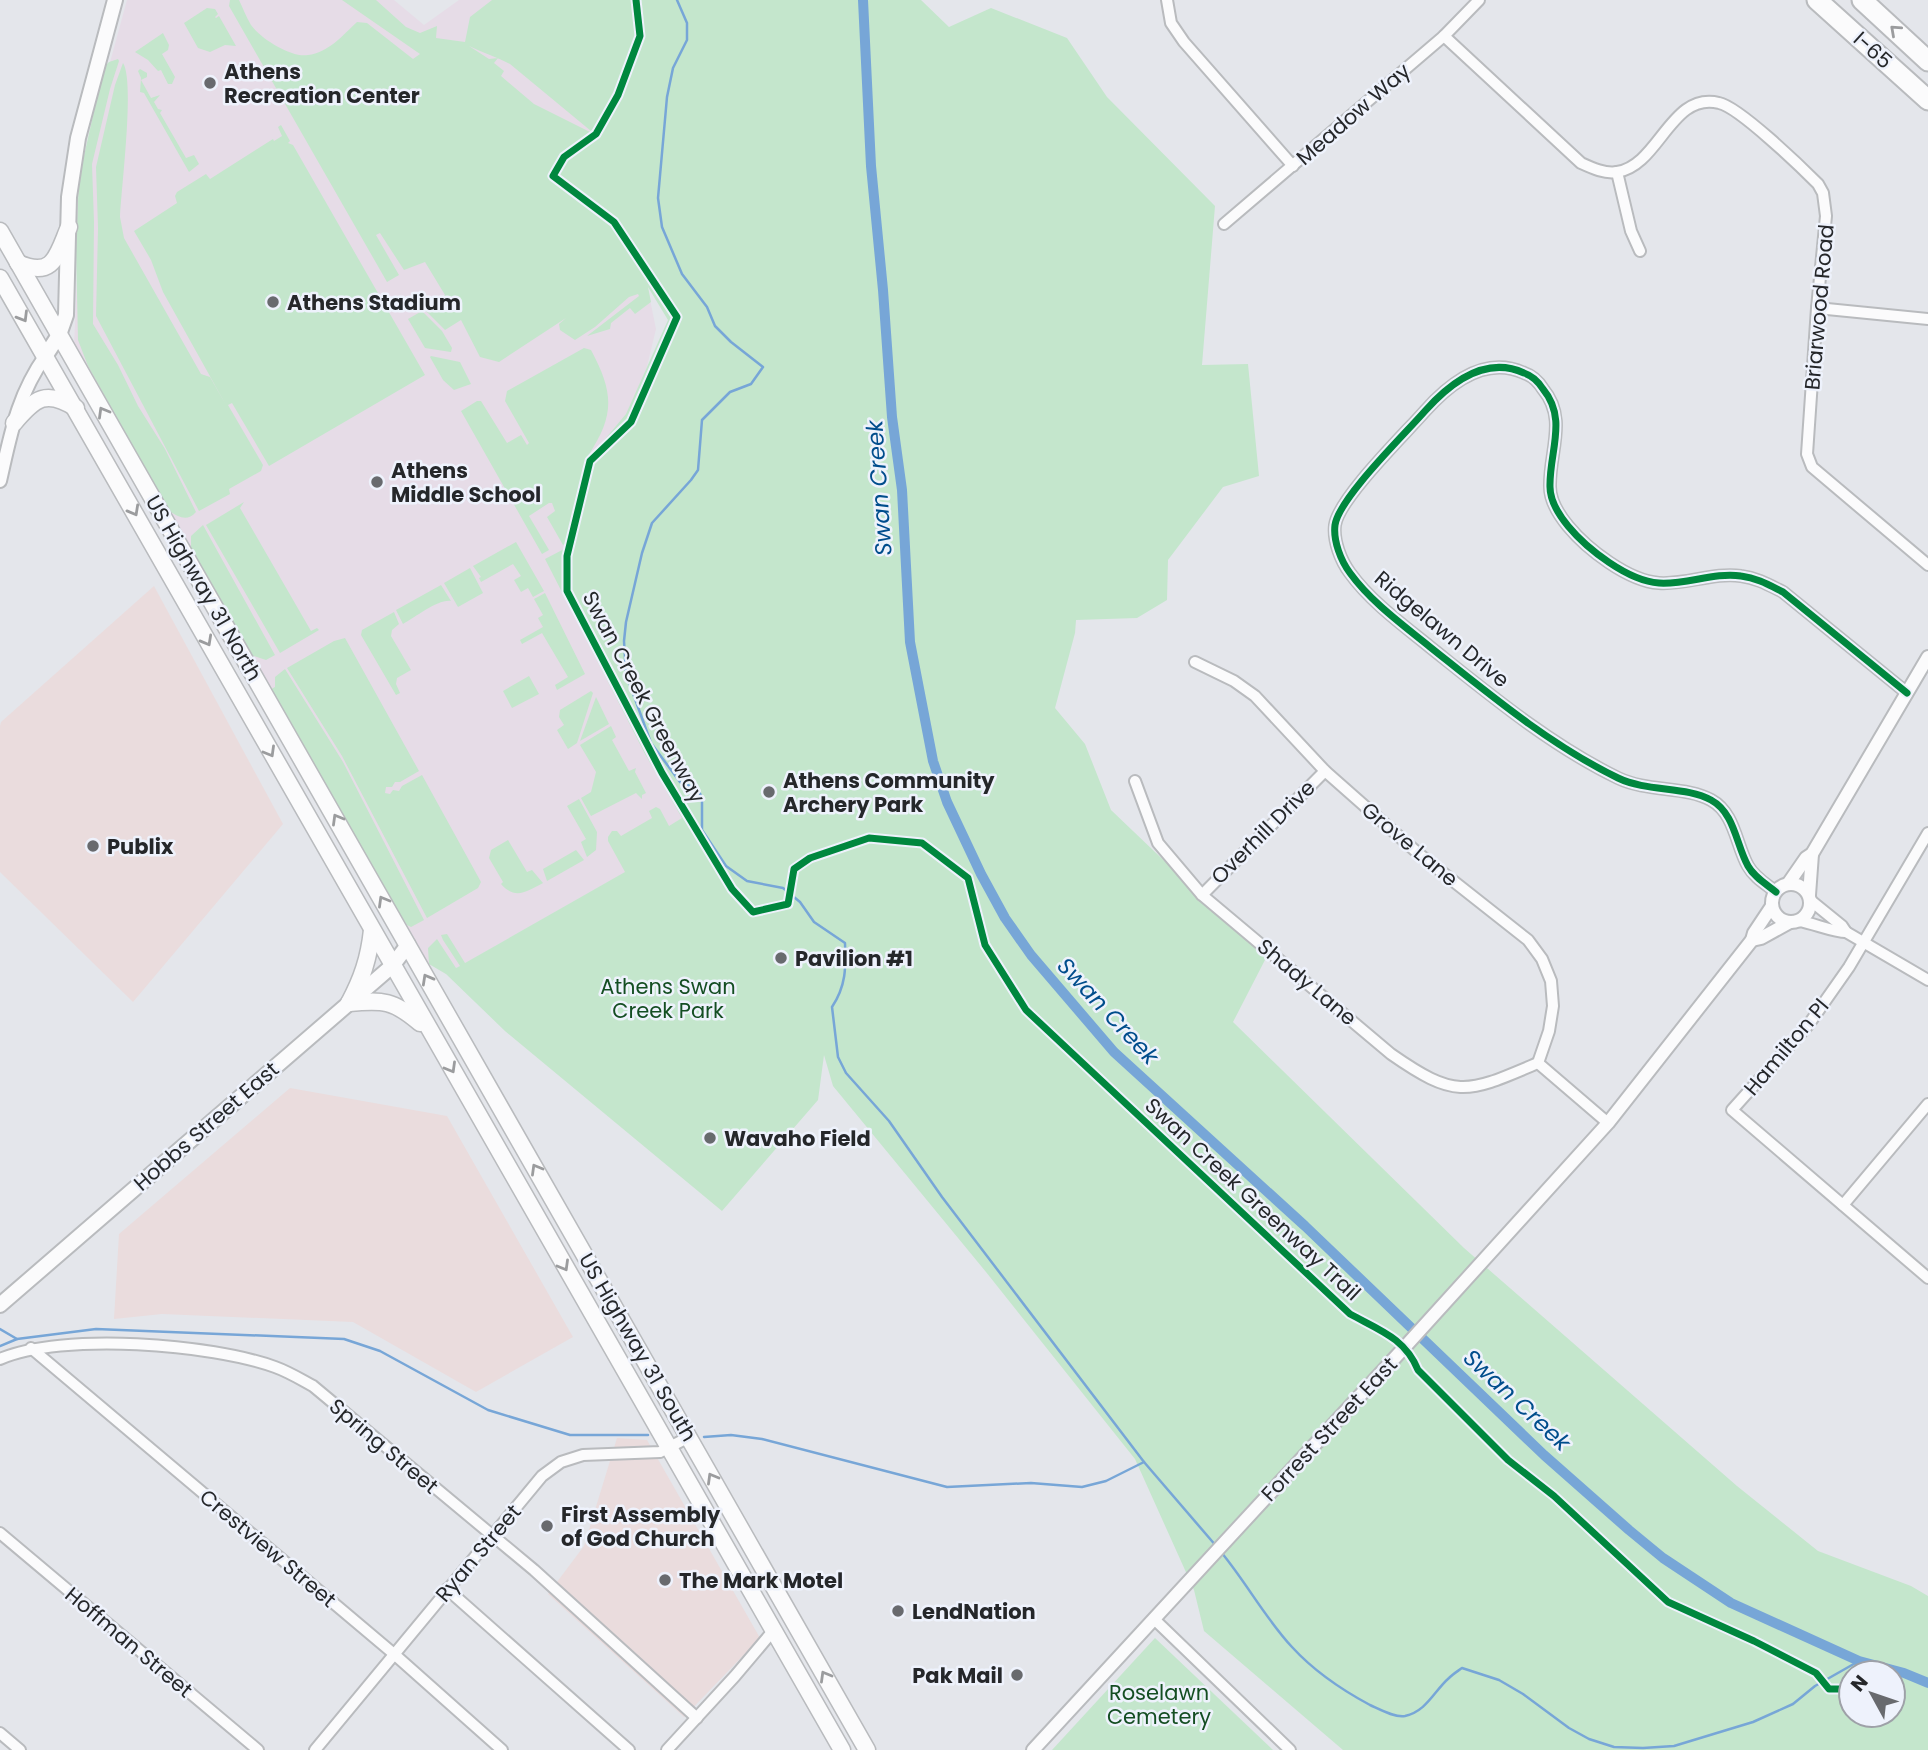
<svg xmlns="http://www.w3.org/2000/svg" width="1928" height="1750" font-family="Poppins,sans-serif">
	<style>
		.commercial { fill: #eadcdd }
		.education { fill: #e6dce7 }
		.green { fill: #c4e6cc; fill-rule: evenodd }
		.lines { fill: none; stroke-linecap: round; stroke-linejoin: round }
		.stream { stroke: #77a6d7; stroke-width: 2.5 }
		.canal { stroke: #77a6d7; stroke-width: 10 }
		.minor-casing { stroke: #b9bbbe; stroke-width: 14 }
		.tertiary-casing { stroke: #b9bbbe; stroke-width: 16 }
		.secondary-casing { stroke: #b9bbbe; stroke-width: 18 }
		.primary-casing { stroke: #b9bbbe; stroke-width: 19 }
		.motorway-casing { stroke: #b9bbbe; stroke-width: 23 }
		.minor { stroke: #fbfbfc; stroke-width: 10 }
		.tertiary { stroke: #fbfbfc; stroke-width: 12 }
		.secondary { stroke: #fbfbfc; stroke-width: 14 }
		.primary { stroke: #fbfbfc; stroke-width: 16 }
		.motorway { stroke: #fbfbfc; stroke-width: 19 }
		.cycleway-casing { stroke: #eef2fc; stroke-width: 11 }
		.cycleway { stroke: #00873e; stroke-width: 7 }
		.oneway { stroke: #9b9c9e }
		.poi-dot { fill: #686a6e; stroke: #eef2fc; stroke-width: 2.5 }
		.labels { text-anchor: middle; dominant-baseline: central; stroke-width: 5; stroke-linejoin: round; paint-order: stroke }
		.street-label { font-size: 21px; fill: #25272a; stroke: #eef2fc }
		.poi-label { font-size: 21px; font-weight: bold; fill: #25272a; stroke: #eef2fc; text-anchor: start }
		.park-label { font-size: 21px; fill: #144e22; stroke: #eef2fc }
		.water-label { font-size: 23px; font-style: italic; fill: #004d8c; stroke: #eef2fc }
	</style>
	<rect width="100%" height="100%" fill="#e4e6eb"/>
	<g class="commercial">
		<path d="M154,586L283,824L133,1002L0,872V726L1,722Z"/>
		<path d="M290,1088L447,1116L573,1337L476,1392L353,1322L162,1314L114,1319L119,1234Z"/>
		<path d="M617,1438L647,1440L760,1638L684,1717L548,1594L584,1546Z"/>
	</g>
	<path class="education" d="M127,0H394L424,25L459,0H653L616,133L656,329L633,424L693,812L621,854L626,872L446,974L429,964L74,346L81,196L88,143Z"/>
	<g class="green">
		<path d="M230,0H239C243,8 246,17 251,25C260,38 291,58 308,55C328,53 343,35 357,22L367,23L413,59L420,54L342,0H376L406,27L420,33L437,26L436,38L465,42L470,17L492,0H921L949,27L991,8L1067,38L1107,97L1215,206L1202,365L1248,364L1259,476L1223,487L1168,560L1167,600L1137,618L1076,620L1075,633L1055,708L1085,744L1111,810L1266,958L1233,1022L1464,1248L1737,1486L1818,1551L1911,1586L1928,1596V1750H1343L1204,1631L1194,1590L1135,1459L986,1272L833,1086L824,1055L818,1100L722,1211L505,1031L446,974L429,964L428,948L437,939L456,968L460,966L443,940L441,935L447,934L465,963L625,872L608,841V837L612,831H617L621,836L652,818L649,811L656,807L660,809L669,826L682,818L645,754L545,559L566,548V543L563,545L547,517L555,511L552,503H549L529,516L549,550L542,554L461,411L477,401H481L507,443L521,435L527,445L529,443L505,401L507,391L584,348L591,350C614,393 615,415 588,456L590,457L626,414L668,320L648,287L651,302L635,314L630,308L611,323L610,329L587,336L639,296L638,294L629,297L595,327L575,340L560,330L559,324L566,318L499,362L480,357L461,320L445,330L424,309L445,295L425,262L404,270L380,233L376,235L399,275L387,282L229,6ZM469,46C483,53 497,57 510,64L591,131L605,112L595,131L592,133L534,104L501,76L504,71L494,63L498,58L489,59ZM1851,1673H1893V1715H1851Z"/>
		<path d="M207,8L215,9L218,14L215,17L216,18L219,16L236,46L225,45L210,52L198,48L184,23Z"/>
		<path d="M163,33L169,45L168,50L162,54L175,77L172,84H168L161,70L158,71L148,60L135,52Z"/>
		<path d="M118,59L119,61L110,89L92,164L94,222L93,324L118,365L138,406L165,449L196,512C187,522 179,517 169,511L88,366L78,340L76,249L79,178L104,67L109,62Z"/>
		<path d="M123,63C135,81 121,190 120,217L124,238L201,374L210,377L226,405L163,292L151,260L134,231L177,203L175,196L177,192L206,174L210,179L273,139L274,141L282,136L278,127L281,125L290,141L288,143L293,145L425,375L269,466L232,403L228,405L263,465L261,471L229,489L230,494L199,511L96,316L98,228L96,167L115,85Z"/>
		<path d="M140,69L147,73V77L141,80L151,98L160,95L154,102L158,109L162,110L160,113L186,158L194,155L199,164L189,172L144,93L140,92L141,78L138,71Z"/>
		<path d="M422,311L442,331L452,348L451,352L425,348L408,319Z"/>
		<path d="M431,356L460,362L471,384L454,390L443,380L430,357Z"/>
		<path d="M244,502L240,508L311,631L317,628L319,630L280,653L206,525Z"/>
		<path d="M203,525L275,655L266,660L248,654L188,550L191,548V536Z"/>
		<path d="M516,542L544,591L533,597L528,588L521,592L514,580L521,576L513,564L481,582L479,578L481,577L473,566Z"/>
		<path d="M470,568L483,593L458,607L444,583Z"/>
		<path d="M441,585L451,601C438,599 416,617 403,624L396,610Z"/>
		<path d="M545,593L585,674L557,690L555,685L568,677L542,633L522,644L520,640L543,627L538,618L543,615L534,599Z"/>
		<path d="M394,612L399,624L392,630L391,636L411,670L397,678L396,684L400,693L396,695L361,635L362,630Z"/>
		<path d="M345,638L419,771L400,782H395L392,787H386L385,793L390,794L393,790L399,791L402,786L422,775L481,882L478,888L427,918L342,756L287,668L334,641Z"/>
		<path d="M285,669L343,762L424,920L411,927L407,925L365,859L268,691L275,687V677Z"/>
		<path d="M529,676L539,694L512,708L503,691Z"/>
		<path d="M591,691L593,693L577,743L568,749L557,730L564,725L559,717L560,710Z"/>
		<path d="M596,697L609,724L580,741Z"/>
		<path d="M611,726L616,737L612,740L629,771L636,768L635,772L646,793L642,795V799L636,793L591,816L581,798L591,792L596,772L580,745Z"/>
		<path d="M579,799L597,832L596,850L587,857L581,842L586,839L567,806Z"/>
		<path d="M508,840L527,872L532,870L543,883C526,892 515,900 501,884L503,882L489,858L491,850Z"/>
		<path d="M576,850L584,860L547,881L543,869Z"/>
		<path d="M1155,1638L1273,1750H1052Z"/>
	</g>
	<g class="lines">
		<g class="stream">
			<path d="M677,0L687,23V40L673,68L667,97L658,198L662,227L682,274L707,307L715,326L731,342L763,367L751,384L730,392L702,420L698,470L691,480L652,523L642,553L626,622L624,641L626,674L651,743L680,782L697,789L702,797V830L726,866L747,881L783,888L800,902L814,922L845,943C846,968 846,986 832,1007L838,1057L846,1073L889,1121L942,1197L1144,1462L1217,1547"/>
			<path d="M0,1329L17,1339"/>
			<path d="M0,1346L17,1339L96,1329L344,1339L380,1351L488,1410L570,1435H648"/>
			<path d="M704,1437L731,1435L762,1439L947,1487L1031,1483L1082,1487L1106,1481L1144,1462"/>
			<path d="M1221,1552C1246,1582 1265,1618 1292,1647C1313,1670 1342,1690 1370,1705C1379,1709 1395,1718 1405,1716C1427,1711 1434,1691 1449,1678C1453,1674 1458,1671 1462,1668L1499,1680L1523,1694L1569,1728L1589,1739L1614,1747L1643,1748L1674,1746L1753,1722L1793,1704L1815,1686L1859,1661"/>
		</g>
		<path class="canal" d="M863,0L871,166L883,290L892,417L902,490L910,642L933,761L947,802L981,874L1005,918L1031,955L1114,1052L1305,1226L1544,1455L1629,1530L1663,1558L1731,1603L1859,1661L1904,1673L1928,1683"/>
		<g class="minor-casing">
			<g id="minor">
				<path d="M1167,0L1171,23L1184,42L1293,166"/>
				<path d="M1444,36L1581,163C1592,168 1605,174 1617,172C1659,166 1671,91 1719,103C1739,107 1801,167 1818,184L1823,193L1826,216L1817,308L1807,454L1812,467L1928,565"/>
				<path d="M1617,172L1631,231L1640,251"/>
				<path d="M1224,224L1444,36L1479,0"/>
				<path d="M1817,308L1928,319"/>
				<path d="M1195,662L1234,681L1255,696L1325,771L1419,854L1528,940L1542,959L1551,981L1553,1006L1549,1031L1538,1063"/>
				<path d="M1135,781L1158,843L1202,895L1391,1054C1457,1100 1467,1093 1538,1063"/>
				<path d="M1928,833L1849,967L1809,1024L1732,1110L1928,1278"/>
				<path d="M1776,892C1766,884 1754,877 1748,866C1736,845 1735,813 1711,800C1686,786 1647,792 1618,778C1550,745 1489,694 1430,647C1403,625 1371,602 1350,573C1341,561 1333,541 1335,525C1339,498 1404,435 1425,411C1450,383 1485,355 1524,373C1533,376 1538,381 1543,389C1568,419 1549,452 1550,487C1550,502 1559,515 1568,526C1587,549 1628,581 1659,583C1686,585 1714,572 1741,576C1757,578 1769,585 1783,592L1907,693"/>
				<path d="M1202,895L1325,771"/>
				<path d="M1810,900L1842,926L1846,932L1928,980"/>
				<path d="M1799,921C1813,923 1833,932 1846,932"/>
				<path d="M1538,1063L1608,1123"/>
				<path d="M1843,1205L1928,1104"/>
				<path d="M31,1348L394,1654L502,1750"/>
				<path d="M0,1359C62,1332 212,1344 275,1367C289,1372 300,1379 313,1386L534,1570L697,1718"/>
				<path d="M0,1533L258,1750"/>
				<path d="M447,1589L629,1750"/>
				<path d="M1154,1619L1290,1750"/>
				<path d="M0,1733L20,1750"/>
				<path d="M315,1750L542,1476L561,1462L583,1455L660,1452L689,1437"/>
				<path d="M667,1750L735,1676L773,1631"/>
			</g>
		</g>
		<g class="tertiary-casing">
			<g id="tertiary">
				<path d="M0,481C11,433 17,396 46,355"/>
				<circle cx="1791" cy="903" r="19"/>
				<path d="M1788,884L1806,858L1812,854L1928,657"/>
				<path d="M1809,895L1812,854"/>
				<path d="M1752,940L1761,938L1790,922"/>
				<path d="M1033,1750L1403,1349L1608,1123L1752,940L1754,933L1772,906"/>
			</g>
		</g>
		<g class="secondary-casing">
			<g id="secondary">
				<path d="M46,355L59,335L66,315L69,197L78,138L115,0"/>
				<path d="M0,1305L392,966L408,945"/>
			</g>
		</g>
		<g class="primary-casing">
			<g id="primary">
				<path d="M0,231L867,1750"/>
				<path d="M18,263C54,279 57,255 69,227"/>
				<path d="M0,278L842,1750"/>
				<path d="M14,423C35,398 46,389 76,408"/>
				<path d="M349,1003C384,1000 393,1000 420,1023"/>
				<path d="M349,1003C362,979 369,958 372,930"/>
			</g>
		</g>
		<g class="motorway-casing">
			<g id="motorway">
				<path d="M1817,0L1928,100"/>
				<path d="M1862,0L1928,61"/>
			</g>
		</g>
		<use href="#minor" class="minor"/>
		<use href="#tertiary" class="tertiary"/>
		<use href="#secondary" class="secondary"/>
		<use href="#primary" class="primary"/>
		<use href="#motorway" class="motorway"/>
		<g class="cycleway-casing">
			<g id="cycleway">
				<path d="M636,0L640,36L618,95L596,134L564,157L553,176L614,222L677,317L631,422L590,461L567,556V591L662,773L732,889L753,912L788,904L794,869L810,858L869,838L922,843L968,878L985,945L1026,1010L1350,1314C1379,1330 1405,1338 1418,1370L1508,1460L1554,1496L1668,1602L1754,1641L1816,1673L1829,1689H1851"/>
				<path d="M1776,892C1766,884 1754,877 1748,866C1736,845 1735,813 1711,800C1686,786 1647,792 1618,778C1550,745 1489,694 1430,647C1403,625 1371,602 1350,573C1341,561 1333,541 1335,525C1339,498 1404,435 1425,411C1450,383 1485,355 1524,373C1533,376 1538,381 1543,389C1568,419 1549,452 1550,487C1550,502 1559,515 1568,526C1587,549 1628,581 1659,583C1686,585 1714,572 1741,576C1757,578 1769,585 1783,592L1907,693"/>
			</g>
		</g>
		<use href="#cycleway" class="cycleway"/>
	</g>
	<defs><path id="oneway-chevron" d="M-2-3.5L2.5 0L-2 3.5" fill="none" stroke-width="1.6" stroke-linecap="round" stroke-linejoin="round" transform="scale(1.75)"/></defs>
	<g class="oneway">
		<use href="#oneway-chevron" transform="translate(1895 30) rotate(-138)"/>
		<use href="#oneway-chevron" transform="translate(23 317) rotate(59)"/>
		<use href="#oneway-chevron" transform="translate(103 412) rotate(-120)"/>
		<use href="#oneway-chevron" transform="translate(134 511) rotate(61)"/>
		<use href="#oneway-chevron" transform="translate(207 641) rotate(61)"/>
		<use href="#oneway-chevron" transform="translate(270 752) rotate(60)"/>
		<use href="#oneway-chevron" transform="translate(337 819) rotate(-120)"/>
		<use href="#oneway-chevron" transform="translate(383 901) rotate(-120)"/>
		<use href="#oneway-chevron" transform="translate(427 979) rotate(-119)"/>
		<use href="#oneway-chevron" transform="translate(451 1068) rotate(60)"/>
		<use href="#oneway-chevron" transform="translate(536 1169) rotate(-120)"/>
		<use href="#oneway-chevron" transform="translate(564 1266) rotate(60)"/>
		<use href="#oneway-chevron" transform="translate(712 1478) rotate(-120)"/>
		<use href="#oneway-chevron" transform="translate(825 1676) rotate(-120)"/>
	</g>
	<g class="poi-dot">
		<circle cx="210" cy="83" r="7"/>
		<circle cx="273" cy="302" r="7"/>
		<circle cx="377" cy="482" r="7"/>
		<circle cx="769" cy="792" r="7"/>
		<circle cx="93" cy="846" r="7"/>
		<circle cx="781" cy="958" r="7"/>
		<circle cx="710" cy="1138" r="7"/>
		<circle cx="547" cy="1526" r="7"/>
		<circle cx="665" cy="1580" r="7"/>
		<circle cx="898" cy="1611" r="7"/>
		<circle cx="1017" cy="1675" r="7"/>
	</g>
	<g class="labels">
		<g class="street-label">
			<text transform="translate(1873 50) rotate(42)">I-65</text>
			<text transform="translate(1353 114) rotate(-41)">Meadow Way</text>
			<text transform="translate(1819 307) rotate(-85)">Briarwood Road</text>
			<text transform="translate(204 588) rotate(60)">US Highway 31 North</text>
			<text transform="translate(1442 629) rotate(40)">Ridgelawn Drive</text>
			<text transform="translate(644 697) rotate(62)">Swan Creek Greenway</text>
			<text transform="translate(1263 832) rotate(-45)">Overhill Drive</text>
			<text transform="translate(1410 844) rotate(40)">Grove Lane</text>
			<text transform="translate(1307 982) rotate(40)">Shady Lane</text>
			<text transform="translate(1786 1047) rotate(-50)">Hamilton Pl</text>
			<text transform="translate(206 1126) rotate(-41)">Hobbs Street East</text>
			<text transform="translate(1253 1199) rotate(43)">Swan Creek Greenway Trail</text>
			<text transform="translate(638 1347) rotate(60)">US Highway 31 South</text>
			<text transform="translate(1329 1429) rotate(-47)">Forrest Street East</text>
			<text transform="translate(384 1446) rotate(40)">Spring Street</text>
			<text transform="translate(268 1548) rotate(40)">Crestview Street</text>
			<text transform="translate(478 1553) rotate(-50)">Ryan Street</text>
			<text transform="translate(129 1642) rotate(40)">Hoffman Street</text>
		</g>
		<g class="poi-label">
			<text x="224" y="71">Athens<tspan x="224" dy="24">Recreation Center</tspan></text>
			<text x="287" y="302">Athens Stadium</text>
			<text x="391" y="470">Athens<tspan x="391" dy="24">Middle School</tspan></text>
			<text x="783" y="780">Athens Community<tspan x="783" dy="24">Archery Park</tspan></text>
			<text x="107" y="846">Publix</text>
			<text x="795" y="958">Pavilion #1</text>
			<text x="724" y="1138">Wavaho Field</text>
			<text x="561" y="1514">First Assembly<tspan x="561" dy="24">of God Church</tspan></text>
			<text x="679" y="1580">The Mark Motel</text>
			<text x="912" y="1611">LendNation</text>
			<text x="1003" y="1675" text-anchor="end">Pak Mail</text>
		</g>
		<g class="park-label">
			<text x="668" y="986">Athens Swan<tspan x="668" dy="24">Creek Park</tspan></text>
			<text x="1159" y="1692">Roselawn<tspan x="1159" dy="24">Cemetery</tspan></text>
		</g>
		<g class="water-label">
			<text transform="translate(879 488) rotate(-94)">Swan Creek</text>
			<text transform="translate(1108 1011) rotate(47)">Swan Creek</text>
			<text transform="translate(1517 1400) rotate(43)">Swan Creek</text>
		</g>
	</g>
	<g transform="translate(1872 1694) rotate(310)"><circle r="33" fill="#eef2fc" stroke="#9ea1a8" stroke-width="2"/>
	<path d="M0-5L12 26L0 18L-12 26Z" fill="#686a6e"/>
	<text y="-10" font-size="19" font-weight="bold" text-anchor="middle" fill="#25272a">N</text>
	</g>
</svg>
